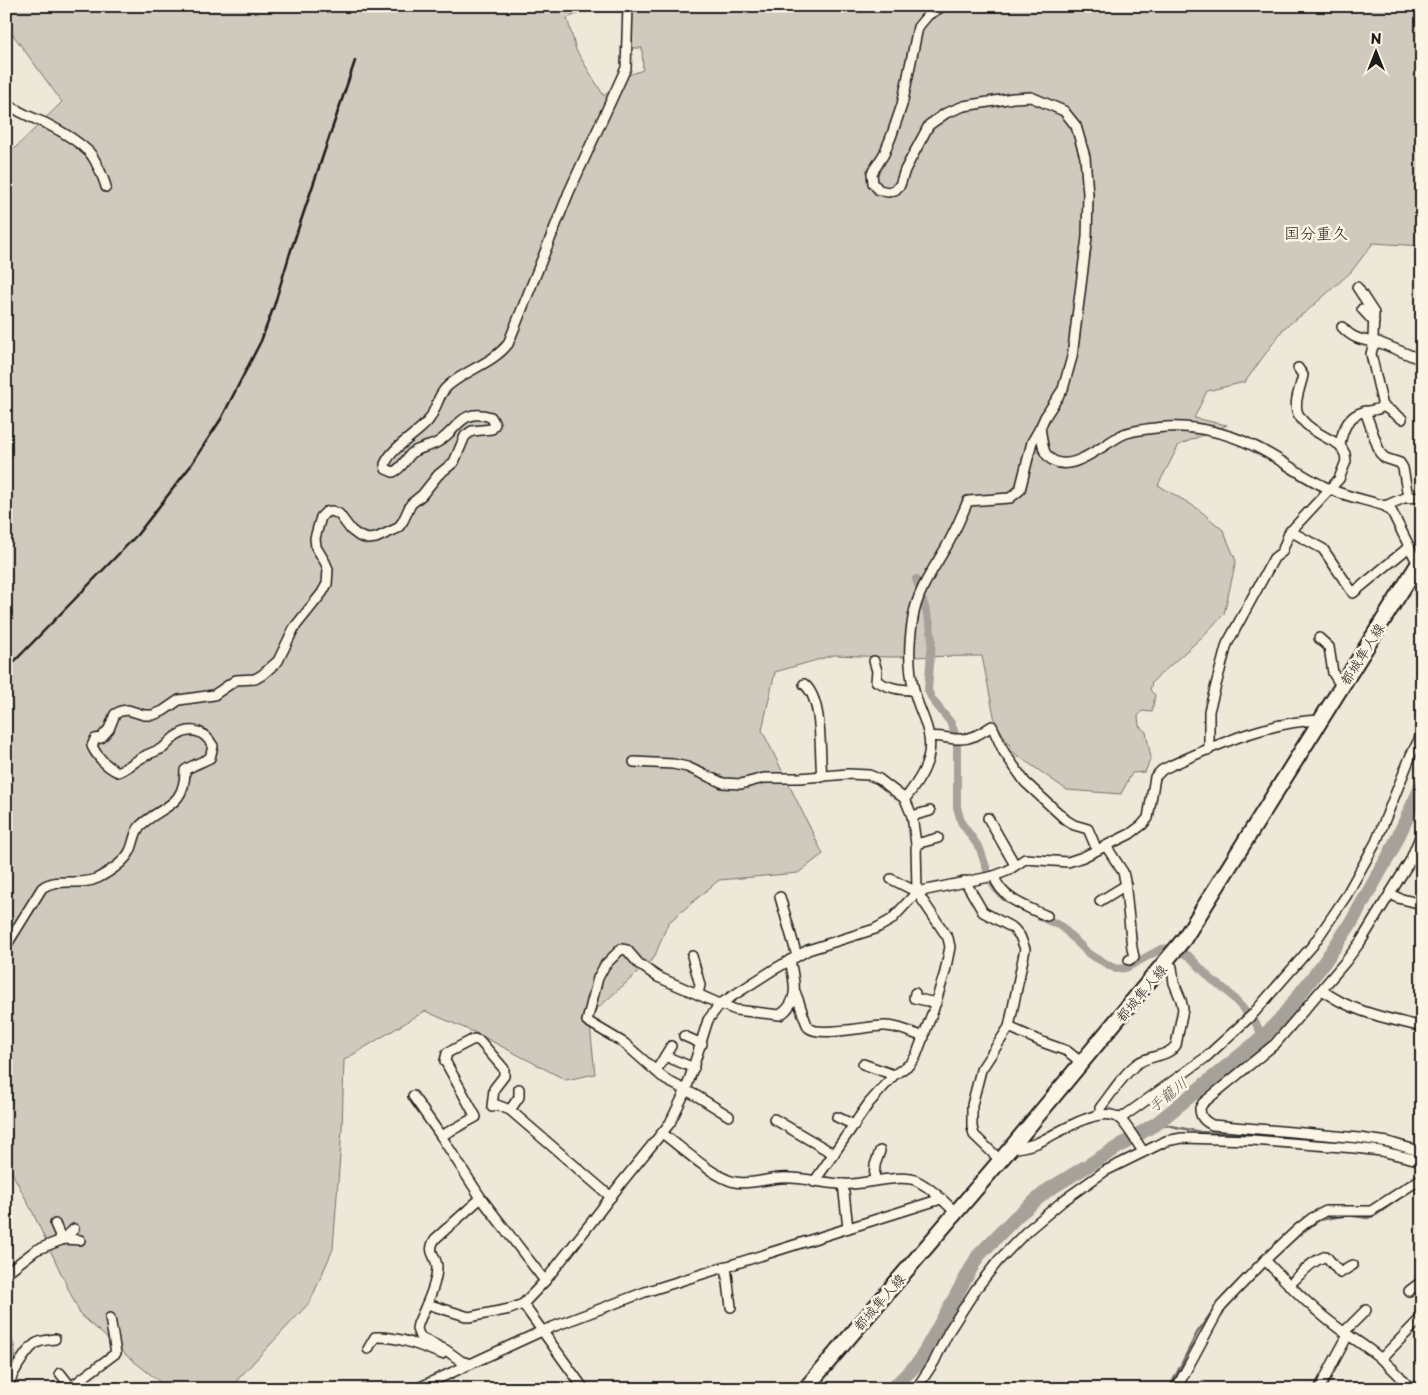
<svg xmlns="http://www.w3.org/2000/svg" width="1428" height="1395" font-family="'Playpen Sans','Klee One',sans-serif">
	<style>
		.green { fill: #cfcabd; stroke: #76736c }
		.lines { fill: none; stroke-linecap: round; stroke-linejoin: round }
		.stream { stroke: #6f6c67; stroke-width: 2.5 }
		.canal { stroke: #a7a299; stroke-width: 8 }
		.river { stroke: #a7a299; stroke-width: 14 }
		.minor-casing { stroke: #1c1c1c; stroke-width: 12 }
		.primary-casing { stroke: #1c1c1c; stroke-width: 18 }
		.minor { stroke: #fcf5e5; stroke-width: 9 }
		.primary { stroke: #fcf5e5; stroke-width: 14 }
		.rail { stroke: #1c1c1c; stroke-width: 2.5 }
		.labels { text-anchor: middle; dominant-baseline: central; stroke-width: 5; stroke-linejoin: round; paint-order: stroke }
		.street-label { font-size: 14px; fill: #1c1c1c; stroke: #fcf5e5 }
		.water-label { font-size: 15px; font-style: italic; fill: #5b5854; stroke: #fcf5e5 }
		.quarter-label { font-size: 16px; fill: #1c1c1c; stroke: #fcf5e5 }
	</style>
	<rect width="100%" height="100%" fill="#eee8d9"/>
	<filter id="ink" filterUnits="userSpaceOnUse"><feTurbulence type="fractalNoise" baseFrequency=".02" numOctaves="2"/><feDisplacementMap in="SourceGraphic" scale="10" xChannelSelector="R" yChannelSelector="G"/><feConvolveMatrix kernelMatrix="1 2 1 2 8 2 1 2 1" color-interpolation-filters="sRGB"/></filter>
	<g filter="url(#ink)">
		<path class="green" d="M6,6H587V10L567,18L576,50L604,96L620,78L643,70L642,48H631L633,6H1422V246L1373,243L1351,272L1307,311L1284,328L1245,382L1207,391L1194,418L1227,425L1179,445L1158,485L1197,508L1223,530L1236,561L1224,614L1202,637L1152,682L1150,690L1155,695L1152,712L1142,711L1138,716L1139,726L1146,732L1151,758L1145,772L1132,773L1121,794L1067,790L1014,753L995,721L982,656L888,657L834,655L775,672L762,730L823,854L798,873L719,880L668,923L654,958L589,1016L595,1074L566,1080L476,1033L425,1011L344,1060L342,1129L333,1249L310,1302L239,1378L232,1389H169L127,1356L80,1314L33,1213L6,1161V157L62,102L6,25Z"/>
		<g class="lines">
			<g class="stream">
				<path d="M1157,1123L1200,1132L1314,1138"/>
				<path d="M1335,1140L1383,1146L1418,1155"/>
				<path d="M1291,1241L1319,1220L1348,1215L1367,1218L1376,1215L1410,1191"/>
				<path d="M1223,1297L1245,1274"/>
				<path d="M6,1325C15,1348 19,1355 6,1377"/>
				<path d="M1169,1389L1197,1333L1217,1305"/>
			</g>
			<g class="canal">
				<path d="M916,579L918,585"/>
				<path d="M923,601L930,624L932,640L928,690L932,699L951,723L956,736"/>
				<path d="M957,742V807L961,822L980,849L988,873"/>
				<path d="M991,881L996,889L1004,897"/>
				<path d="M1040,917L1061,926L1089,954L1116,969L1126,968L1161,949L1170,948L1181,952L1190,957L1211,979L1226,990L1248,1014"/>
				<path d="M1254,1020L1263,1037"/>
			</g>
			<path class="river" d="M892,1389L919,1362L978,1256L1016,1217L1048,1190L1157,1123L1263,1037L1282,1017L1323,964L1351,923L1391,852L1422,785"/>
			<g class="minor-casing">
				<g id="minor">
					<path d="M6,103C19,113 33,118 47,124C61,131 78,141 89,152C95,158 104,179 106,187"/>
					<path d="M1357,287L1374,313L1373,338L1376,344"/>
					<path d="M1362,309L1374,322"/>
					<path d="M1342,327C1352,338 1360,340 1375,342"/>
					<path d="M1298,368L1303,375C1301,386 1294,400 1297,411C1302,427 1326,437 1340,445"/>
					<path d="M1382,405L1402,419"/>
					<path d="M1365,411L1380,453L1385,458L1400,463L1403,468L1408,497"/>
					<path d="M1040,428C1042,436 1042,448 1046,454C1066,481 1105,442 1124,434C1134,430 1154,428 1165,427C1194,425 1228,433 1254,446C1280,458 1303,478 1330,489C1347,497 1367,500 1385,506L1392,512L1418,564"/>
					<path d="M1385,506L1404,498L1422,497"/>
					<path d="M1290,531L1323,549L1353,593L1409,547"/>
					<path d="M1319,638L1329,647L1333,673L1342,687"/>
					<path d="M874,661L877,671L876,681C889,688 899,690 914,690"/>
					<path d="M804,684C824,700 819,753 822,777"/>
					<path d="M929,737C940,735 948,739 958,739C971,740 981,733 992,726L1004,752L1025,782L1066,820L1074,825L1088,829L1097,850"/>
					<path d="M1209,750V711L1227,644L1274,558L1282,552L1289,533L1339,479L1346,461L1345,454L1340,445C1342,432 1347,416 1363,412C1370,410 1375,411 1382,407V402L1371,354L1373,346L1378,342L1422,360"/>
					<path d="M634,762L673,764L687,767L723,783L741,784L764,778H799L848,774L869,775L879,779L905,799L912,816L916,844L917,892"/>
					<path d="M905,799C919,781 933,761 929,737C927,721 917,706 914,690C908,667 909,641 913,618C917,592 932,571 945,549C954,534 961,517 968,501L1010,498L1020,490L1032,442L1040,428L1045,417L1063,389L1072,357L1087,237L1088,194L1085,157L1076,126L1064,111L1031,97L1013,98L964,106L946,113L929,125L905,170L900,185L895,190L888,192L879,190L873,183L872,173L884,154L891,137L902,105L918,27L928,15L943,6"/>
					<path d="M912,816L930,811"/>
					<path d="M988,818L1015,865"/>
					<path d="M1422,832L1410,861L1361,941L1346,961L1275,1044L1203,1103L1200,1108C1200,1117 1204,1121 1212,1125L1359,1138L1388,1142L1422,1152"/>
					<path d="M916,844L938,838"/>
					<path d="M1106,846L1123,872L1125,881L1132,948L1134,957L1129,960"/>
					<path d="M994,876C1001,899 1027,907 1047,916"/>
					<path d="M965,881L983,912L1013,928L1020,936L1025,949L1009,1027L981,1070L972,1105V1127L974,1135L1000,1160"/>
					<path d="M1390,893L1398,898L1422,904"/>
					<path d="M780,897L797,956"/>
					<path d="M1100,901L1126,885"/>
					<path d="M6,946L42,888C58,876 80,887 98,878C109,872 124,863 130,851C134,843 134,833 140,826C162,805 185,808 185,770C193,765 202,762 210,758L213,746C205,732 193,726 178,735C172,738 168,744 163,748C157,751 150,753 145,756C135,761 128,768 118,772C107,767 97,757 92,746L95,739L101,738L109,729L115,714L121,711L128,710L144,715H153L163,711L179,700L214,695L236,680L255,679L262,675L278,661L294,628L322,593L327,584L328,569L325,562L316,547L315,538L321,517L326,512L332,511L339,514L351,530L359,536L368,539L376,538L398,528L403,521L411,504L422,495L438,475L454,462L465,436L472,431L492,429L495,424L491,417C460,408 459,429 438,442C430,447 420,447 412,453C405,459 402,469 393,472L386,469L385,464C393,446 415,436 428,421C437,410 437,394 449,385C468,369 493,363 508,344L569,192L626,68L628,6"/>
					<path d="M692,956L700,985L698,994"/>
					<path d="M1322,990C1351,1012 1387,1018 1422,1027"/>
					<path d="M795,992C799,999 805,1024 809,1028C819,1037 868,1026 883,1026C896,1025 912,1033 924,1037"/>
					<path d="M915,993L914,998L936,1003"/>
					<path d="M1009,1027L1042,1042L1067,1051L1082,1063"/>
					<path d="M684,1036L702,1044"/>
					<path d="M665,1056L694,1068"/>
					<path d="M863,1064L894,1075"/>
					<path d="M656,1071L671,1046"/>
					<path d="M413,1096L441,1136L481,1198L545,1281"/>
					<path d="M510,1110L519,1097V1089"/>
					<path d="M1100,1115V1108C1112,1093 1123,1074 1138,1063C1150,1055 1168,1057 1176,1045L1183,1009L1181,1000L1174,983L1172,967L1166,963"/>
					<path d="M729,1116L697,1096L666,1080L624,1043L587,1021L598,978L605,965L621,949L627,950L639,964L658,977L720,1004L736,1010L780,1015C801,1001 794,981 790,960"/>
					<path d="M837,1117L854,1125"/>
					<path d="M774,1119L834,1154"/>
					<path d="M1120,1119L1205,1058L1252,1015L1313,945L1346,896L1376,842L1411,755L1422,734"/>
					<path d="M662,1133C681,1147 714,1178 735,1182C750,1185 765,1179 780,1178C804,1176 828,1186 852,1184C868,1183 903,1174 917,1181C931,1188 944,1201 955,1212"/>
					<path d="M441,1136L476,1117L445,1061L447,1053L474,1039L480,1041L504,1069V1076L494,1089L492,1107L497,1105L510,1110L611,1197"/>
					<path d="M1010,1149C1019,1148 1029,1146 1037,1143C1056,1135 1100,1103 1120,1119C1127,1125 1137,1143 1143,1151"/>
					<path d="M874,1181L875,1165L880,1151"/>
					<path d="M814,1182L869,1103L894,1075L910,1064L916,1056L933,1011L945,972L950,947L948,938L917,892L891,879"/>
					<path d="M843,1184L848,1228"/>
					<path d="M55,1224L62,1240"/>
					<path d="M64,1239L74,1229"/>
					<path d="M1265,1260C1292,1288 1316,1313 1348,1335L1319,1389"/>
					<path d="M726,1266L731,1307"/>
					<path d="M6,1273L36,1250L64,1239L80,1240"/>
					<path d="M1289,1285C1303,1273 1308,1263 1326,1256L1340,1273L1353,1265"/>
					<path d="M1409,1291L1422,1281"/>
					<path d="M427,1304L469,1317L510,1309L523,1304"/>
					<path d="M1344,1332L1366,1310"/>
					<path d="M1348,1335C1370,1349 1395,1367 1410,1389"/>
					<path d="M368,1349L375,1337C399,1336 420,1346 442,1354"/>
					<path d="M1381,1359L1422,1317"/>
					<path d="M471,1364L461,1361L446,1350L420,1337L417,1329L418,1324C425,1307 436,1287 437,1268C437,1254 426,1254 435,1239L481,1198"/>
					<path d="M60,1373L71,1387"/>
					<path d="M8,1389C9,1377 26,1351 35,1344C40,1340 49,1340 55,1339"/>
					<path d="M68,1389L116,1353L110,1318"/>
					<path d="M416,1389L542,1331L645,1292L941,1199"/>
					<path d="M584,1389L523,1304L545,1281L590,1224L622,1182L670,1123L686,1090L708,1020L720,1004L773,970L808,950L875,929L891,920L917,892L994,876L1007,871L1025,859L1068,862L1083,857L1130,834L1142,825L1148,818L1155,777L1162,770L1172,765C1219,744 1269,721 1322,720"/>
					<path d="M916,1389L934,1362L949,1331L976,1289L998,1261L1026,1232L1064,1200L1105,1171L1166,1141L1182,1138L1252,1140L1355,1148L1381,1151L1422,1161"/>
					<path d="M1176,1389L1221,1306L1265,1260L1297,1230L1312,1218L1326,1211H1371L1422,1178"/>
				</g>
			</g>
			<g class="primary-casing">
				<path id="primary" d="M805,1389L1010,1149L1184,939L1422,558"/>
			</g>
			<use href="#minor" class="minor"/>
			<use href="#primary" class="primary"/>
			<path class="rail" d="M6,670L137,535L189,468L221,419L261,341L274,306L290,253L355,61"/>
		</g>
	</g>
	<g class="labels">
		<g class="street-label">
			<text transform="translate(1362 654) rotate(-58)">都城隼人線</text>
			<text transform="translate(1141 993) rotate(-50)">都城隼人線</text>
			<text transform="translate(879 1302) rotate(-49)">都城隼人線</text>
		</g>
		<g class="water-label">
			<text transform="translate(1167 1094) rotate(-39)">手籠川</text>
		</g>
		<g class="quarter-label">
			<text x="1316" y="232">国分重久</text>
		</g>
	</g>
	<rect width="1428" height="1395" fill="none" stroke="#fcf5e5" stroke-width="25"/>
	<rect x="12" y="12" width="1403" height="1370" fill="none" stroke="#1c1c1c" stroke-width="2" filter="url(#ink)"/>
	<g transform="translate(1376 52)" stroke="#fcf5e5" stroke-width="4" paint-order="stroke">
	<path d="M0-4L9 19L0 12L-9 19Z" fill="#1c1c1c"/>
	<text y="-8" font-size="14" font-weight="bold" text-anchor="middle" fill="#1c1c1c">N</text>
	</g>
</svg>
